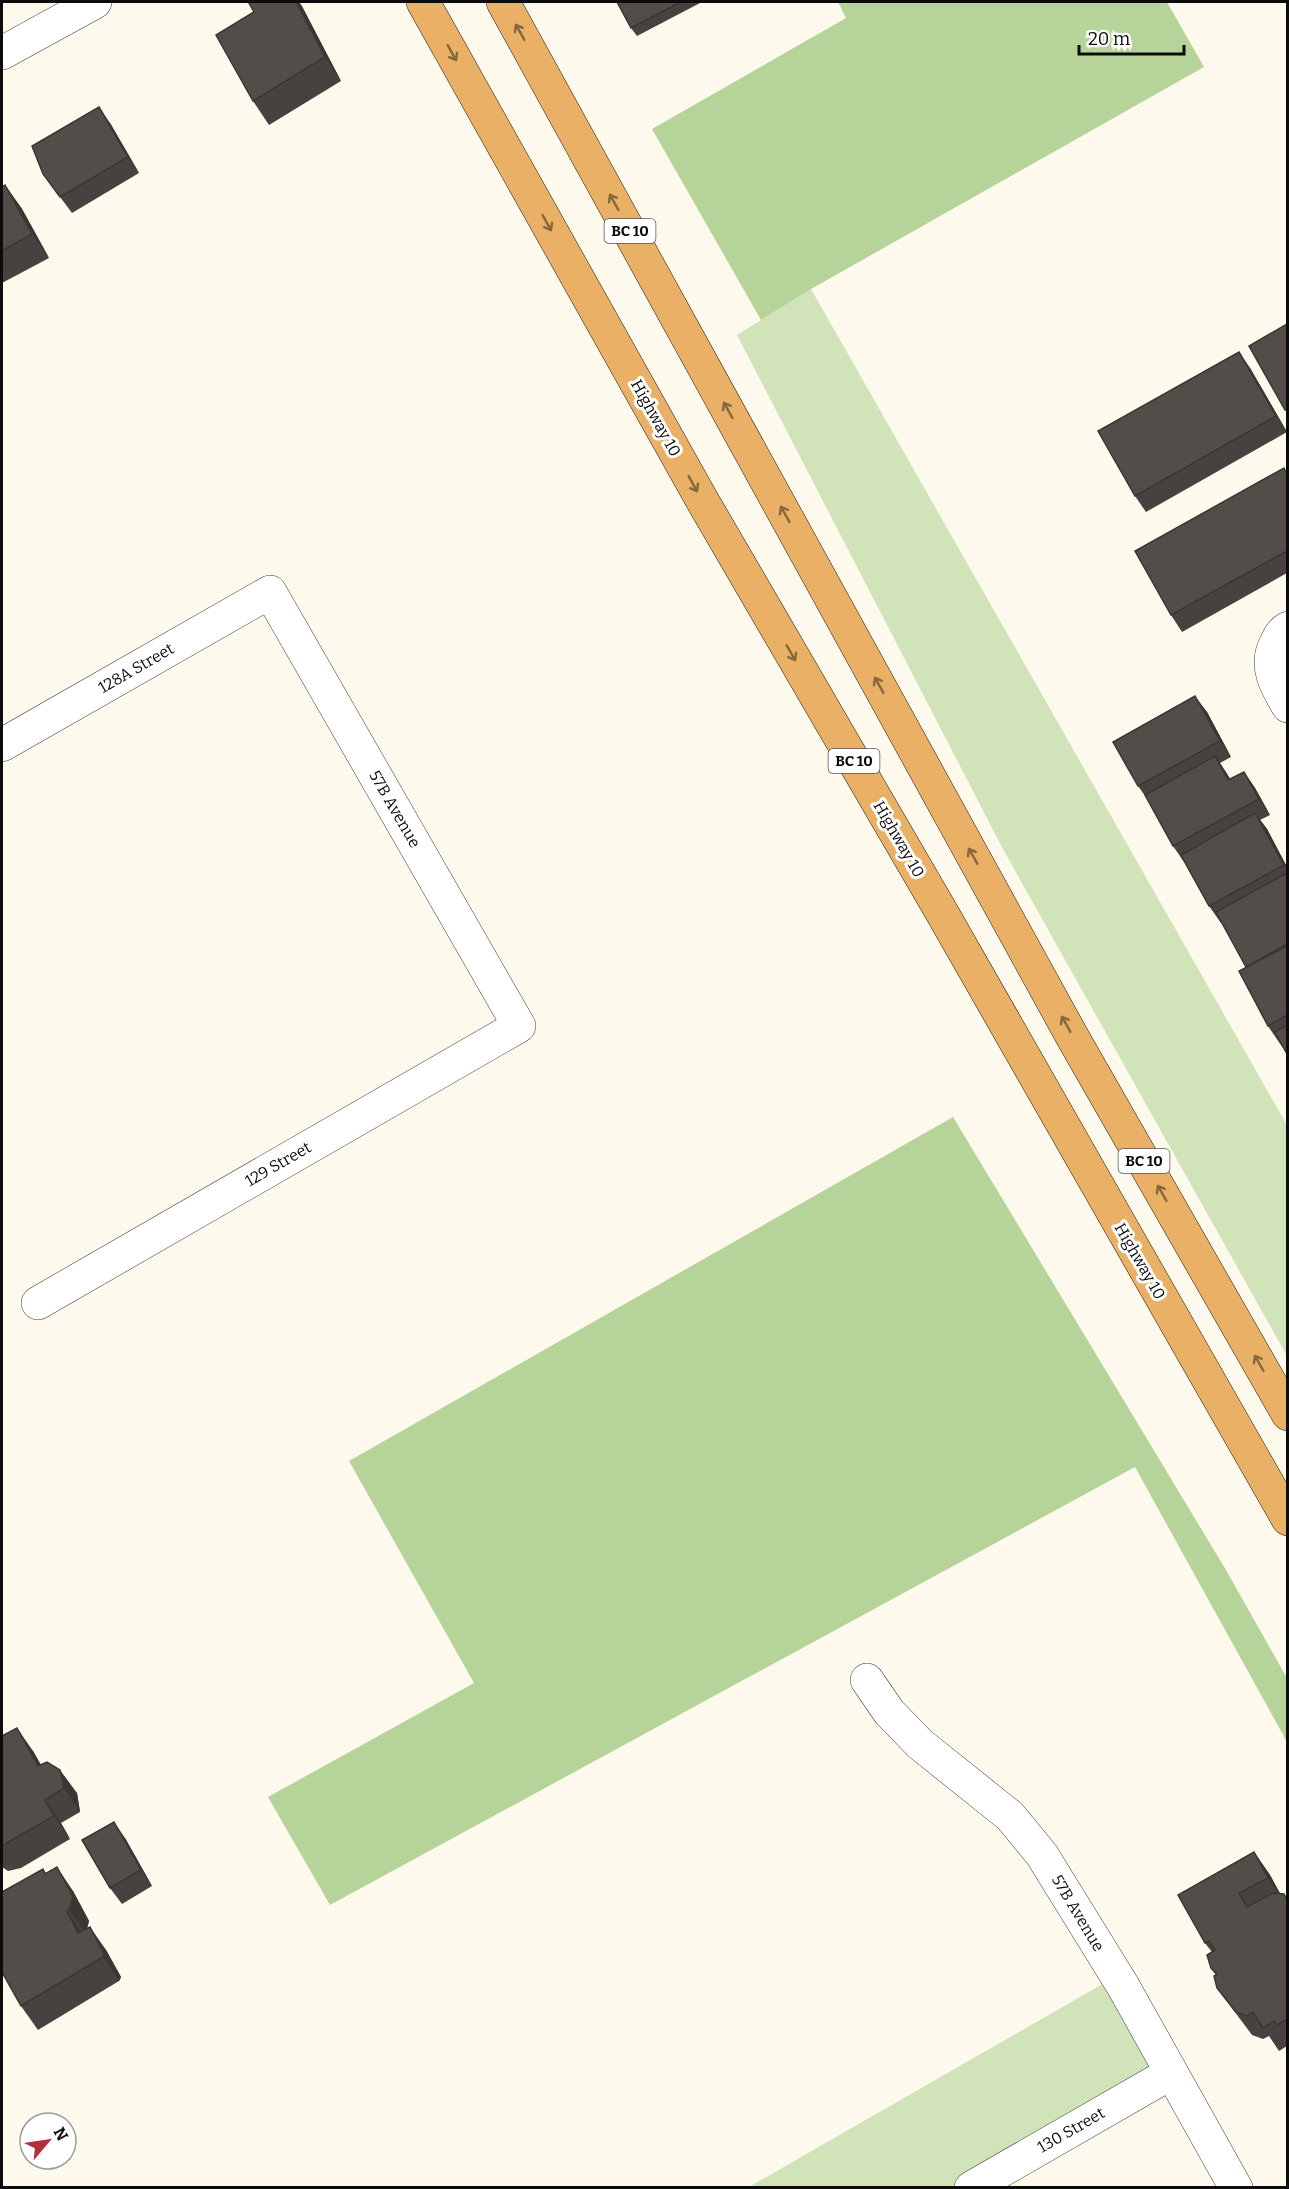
<svg xmlns="http://www.w3.org/2000/svg" width="1289" height="2189" font-family="Bitter,serif">
	<style>
		.green { fill: #d1e4b9 }
		.forest { fill: #b6d49a }
		.lines { fill: none; stroke-linecap: round; stroke-linejoin: round }
		.minor-casing { stroke: #3f3f3f; stroke-width: 34 }
		.tertiary-casing { stroke: #3f3f3f; stroke-width: 34 }
		.trunk-casing { stroke: #1d1d1d; stroke-width: 34 }
		.minor { stroke: #fff; stroke-width: 33 }
		.tertiary { stroke: #fff; stroke-width: 33 }
		.trunk { stroke: #eab166; stroke-width: 33 }
		.wall { fill: #47423f }
		.shaded-wall { fill: #3a3633 }
		.building { fill: #534d49; stroke: #3a3633; stroke-width: 1.5 }
		.oneway { stroke: #86673e }
		.labels { text-anchor: middle; dominant-baseline: central; stroke-width: 6; stroke-linejoin: round; paint-order: stroke }
		.shield { fill: #fff; stroke: #555; stroke-width: 1.5 }
		.shield-label { font-size: 15px; font-weight: bold; fill: #0c0c0c }
		.street-label { font-size: 16px; fill: #0c0c0c; stroke: #fff }
	</style>
	<rect width="100%" height="100%" fill="#fdf9ec"/>
	<g class="green">
		<path d="M811,289L1287,1125V1356L1004,851L737,335Z"/>
		<path d="M1106,1982L1155,2071L965,2187L747,2188Z"/>
	</g>
	<g class="forest">
		<path d="M838,2H1167L1204,67L811,289L761,320L652,129L846,18Z"/>
		<path d="M953,1117L1226,1570L1287,1678V1742L1135,1467L330,1905L268,1797L474,1683L349,1461Z"/>
	</g>
	<g class="lines">
		<g class="minor-casing">
			<g id="minor">
				<path d="M1288,628C1281,632 1279,637 1276,643C1264,666 1276,686 1288,706"/>
				<path d="M2,745L270,592L519,1026L38,1303"/>
				<path d="M867,1680L889,1712L920,1744L1010,1816L1042,1855L1123,1986L1236,2188"/>
				<path d="M971,2188L1171,2073"/>
			</g>
		</g>
		<g class="tertiary-casing">
			<path id="tertiary" d="M2,53L95,2"/>
		</g>
		<g class="trunk-casing">
			<g id="trunk">
				<path d="M423,2L702,500L941,911L1288,1519"/>
				<path d="M503,2L1073,1038L1288,1414"/>
			</g>
		</g>
		<use href="#minor" class="minor"/>
		<use href="#tertiary" class="tertiary"/>
		<use href="#trunk" class="trunk"/>
	</g>
	<g class="wall">
		<path d="M251,2H299L341,81L269,125L253,101L254,12Z"/>
		<path d="M617,2H702L637,36L631,28Z"/>
		<path d="M110,123L139,173L72,213L43,174Z"/>
		<path d="M5,185L22,209L49,258L2,283V187Z"/>
		<path d="M1250,368L1287,432L1146,512L1135,496Z"/>
		<path d="M1287,473V573L1182,632L1171,615Z"/>
		<path d="M1207,712L1231,757L1220,763L1230,779L1244,772L1255,788L1270,815L1260,820L1267,829L1287,867V1054L1268,1026L1247,967L1221,922V923L1209,906L1184,862L1173,846L1148,800L1138,786Z"/>
		<path d="M2,1736L33,1751L41,1765L77,1793L80,1812L61,1823L70,1839L21,1868L8,1871L2,1867Z"/>
		<path d="M125,1838L152,1886L122,1904L110,1888Z"/>
		<path d="M1254,1852L1270,1875L1280,1893L1287,1899V2046L1279,2051L1269,2036L1263,2039L1252,2035L1217,1988L1216,1975L1211,1968L1212,1952L1205,1943Z"/>
		<path d="M43,1869L46,1873L73,1891L89,1921L87,1928L106,1950L121,1977L119,1981L38,2030L21,2006Z"/>
	</g>
	<g class="shaded-wall">
		<path d="M296,2H299L302,6L341,81L325,57Z"/>
		<path d="M99,107L110,123L139,173L128,157Z"/>
		<path d="M5,185L22,209L49,258L32,234Z"/>
		<path d="M1239,352L1250,368L1287,432L1276,416Z"/>
		<path d="M1195,696L1207,712L1231,757L1220,741Z"/>
		<path d="M1215,756L1226,772L1240,796L1228,780Z"/>
		<path d="M1244,772L1255,788L1270,815L1259,799Z"/>
		<path d="M1255,813L1267,829L1287,867V870Z"/>
		<path d="M17,1728L33,1751L55,1790L38,1766Z"/>
		<path d="M60,1770L77,1793L80,1812L64,1788Z"/>
		<path d="M45,1800L61,1823L70,1839L54,1816Z"/>
		<path d="M114,1822L125,1838L152,1886L141,1870Z"/>
		<path d="M1254,1852L1270,1875L1284,1902L1268,1878Z"/>
		<path d="M57,1867L73,1891L89,1921L86,1933L69,1910Z"/>
		<path d="M67,1911L83,1935L78,1933Z"/>
		<path d="M90,1927L106,1950L121,1977L119,1981L103,1957Z"/>
	</g>
	<g class="building">
		<path d="M251,2H296L325,57L253,101L216,35L254,12L249,3Z"/>
		<path d="M617,2H681L631,28Z"/>
		<path d="M99,107L128,157L60,197L43,174L32,146Z"/>
		<path d="M5,185L32,234L2,251V187Z"/>
		<path d="M1287,324V409L1285,410L1249,346Z"/>
		<path d="M1239,352L1276,416L1135,496L1098,431Z"/>
		<path d="M1284,468L1287,475V551L1171,615L1135,551Z"/>
		<path d="M1195,696L1220,741L1138,786L1113,742Z"/>
		<path d="M1215,756L1228,780L1244,772L1259,799L1173,846L1145,795Z"/>
		<path d="M1255,813L1284,865L1209,906L1181,855Z"/>
		<path d="M1287,873V944L1246,967L1216,912Z"/>
		<path d="M1287,946V1015L1268,1026L1239,971Z"/>
		<path d="M1287,1025V1054L1275,1032Z"/>
		<path d="M17,1728L38,1766L47,1762L60,1770L64,1788L45,1800L54,1816L5,1844L2,1845V1736Z"/>
		<path d="M114,1822L141,1870L110,1888L82,1840Z"/>
		<path d="M1254,1852L1268,1878L1239,1893L1247,1907L1273,1893L1284,1894L1287,1900V1953L1286,1954L1287,1957V2019L1277,2025L1274,2021L1263,2028L1253,2012L1247,2016L1236,2012L1217,1988L1214,1976L1217,1974L1211,1968L1207,1955L1215,1950L1209,1941L1205,1943L1178,1895Z"/>
		<path d="M57,1867L73,1897L69,1910L67,1911L78,1933L90,1927L104,1954L103,1957L21,2006L2,1972V1892L43,1869L45,1874Z"/>
	</g>
	<defs><path id="oneway-shaft" d="M-6 0H5M1.5-3L5.5 0L1.5 3" fill="none" stroke-width="1.6" stroke-linecap="round" stroke-linejoin="round" transform="scale(1.5)"/></defs>
	<g class="oneway">
		<use href="#oneway-shaft" transform="translate(520 32) rotate(-119)"/>
		<use href="#oneway-shaft" transform="translate(452 53) rotate(61)"/>
		<use href="#oneway-shaft" transform="translate(614 202) rotate(-119)"/>
		<use href="#oneway-shaft" transform="translate(547 223) rotate(61)"/>
		<use href="#oneway-shaft" transform="translate(728 410) rotate(-119)"/>
		<use href="#oneway-shaft" transform="translate(693 484) rotate(61)"/>
		<use href="#oneway-shaft" transform="translate(785 514) rotate(-119)"/>
		<use href="#oneway-shaft" transform="translate(791 653) rotate(60)"/>
		<use href="#oneway-shaft" transform="translate(879 685) rotate(-119)"/>
		<use href="#oneway-shaft" transform="translate(973 856) rotate(-119)"/>
		<use href="#oneway-shaft" transform="translate(1066 1024) rotate(-119)"/>
		<use href="#oneway-shaft" transform="translate(1162 1193) rotate(-120)"/>
		<use href="#oneway-shaft" transform="translate(1259 1363) rotate(-120)"/>
	</g>
	<g class="labels">
		<g class="shield">
			<rect x="604.5" y="219" width="51" height="24" rx="4.5"/>
			<rect x="828.5" y="749" width="51" height="24" rx="4.5"/>
			<rect x="1118.5" y="1149" width="51" height="24" rx="4.5"/>
		</g>
		<g class="shield-label">
			<text x="630" y="231">BC 10</text>
			<text x="854" y="761">BC 10</text>
			<text x="1144" y="1161">BC 10</text>
		</g>
		<g class="street-label">
			<text transform="translate(656 418) rotate(61)">Highway 10</text>
			<text transform="translate(136 668) rotate(-30)">128A Street</text>
			<text transform="translate(395 809) rotate(60)">57B Avenue</text>
			<text transform="translate(899 839) rotate(60)">Highway 10</text>
			<text transform="translate(278 1164) rotate(-30)">129 Street</text>
			<text transform="translate(1140 1261) rotate(60)">Highway 10</text>
			<text transform="translate(1078 1913) rotate(59)">57B Avenue</text>
			<text transform="translate(1071 2130) rotate(-30)">130 Street</text>
		</g>
	</g>
	<rect width="1289" height="2189" fill="none" stroke="#0c0c0c" stroke-width="6"/>
	<g transform="translate(48 2141) rotate(61)"><circle r="28" fill="#ffffff" stroke="#9e9e9e" stroke-width="1.5"/>
	<path d="M0-4.5L10 22L0 15L-10 22Z" fill="#af303b"/>
	<text y="-9" font-size="16" font-weight="bold" text-anchor="middle" fill="#0c0c0c">N</text>
	</g>
	<path d="M1079 45v9h105v-9" fill="none" stroke="#0c0c0c" stroke-width="3"/>
	<text x="1088" y="45" font-size="18" fill="#0c0c0c" stroke="#ffffff" stroke-width="4.5" paint-order="stroke">20 m</text>
</svg>
